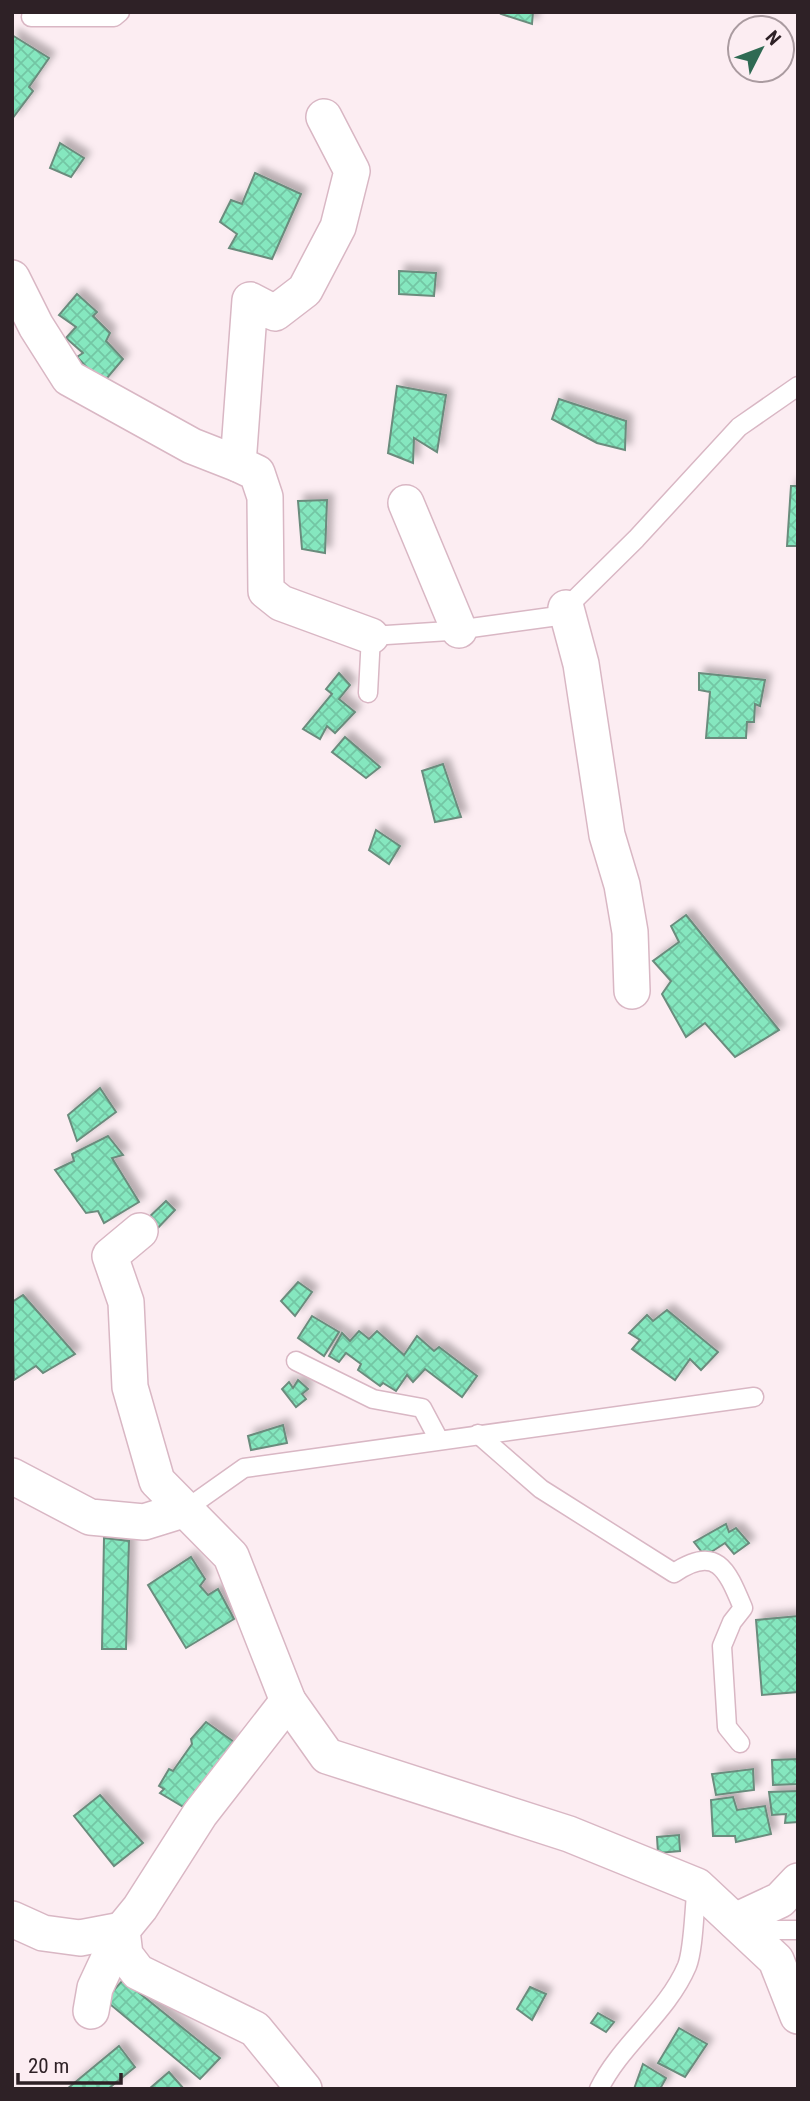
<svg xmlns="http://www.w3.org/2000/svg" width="810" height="2101" font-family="'Roboto Condensed',sans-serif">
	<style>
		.building { fill: url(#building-cross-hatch); stroke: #6b8c7d; stroke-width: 2; filter: url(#shadow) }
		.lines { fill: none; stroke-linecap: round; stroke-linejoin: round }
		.service-casing { stroke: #d9b7c4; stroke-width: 21 }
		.minor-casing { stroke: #d9b7c4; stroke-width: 38 }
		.service { stroke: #fff; stroke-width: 18 }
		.minor { stroke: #fff; stroke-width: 35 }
	</style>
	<defs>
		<pattern id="building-cross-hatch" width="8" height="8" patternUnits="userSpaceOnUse" patternTransform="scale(1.75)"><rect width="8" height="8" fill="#85e7bf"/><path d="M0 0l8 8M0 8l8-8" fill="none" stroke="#73c6a4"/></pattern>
		<filter id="shadow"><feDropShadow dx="6" dy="-6" stdDeviation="3.5" flood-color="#0004"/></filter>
	</defs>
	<rect width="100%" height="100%" fill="#fcedf2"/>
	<g class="building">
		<path d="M502,12H533L532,24L501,14Z"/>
		<path d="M12,35L49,58L29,87L33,91L12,119Z"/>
		<path d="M60,143L84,158L71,177L50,168Z"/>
		<path d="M255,173L301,194L272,259L229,248L237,234L220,222L231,200L242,204Z"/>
		<path d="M399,271L436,273L434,296L399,294Z"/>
		<path d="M77,294L97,312L93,316L110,333L106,341L123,359L102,384L77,357L83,353L66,338L76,327L59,315Z"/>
		<path d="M397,386L446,395L437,452L414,438L413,463L388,453Z"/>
		<path d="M559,399L626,421L625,450L597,443L552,419Z"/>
		<path d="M791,486H798V546H787Z"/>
		<path d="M327,500L325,553L302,549L298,501Z"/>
		<path d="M339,673L350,685L339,699L355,712L335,733L327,726L320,739L303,729L332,694L326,689Z"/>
		<path d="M699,673L765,680L760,706L755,704L754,722H747L746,738H706L710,692L699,690Z"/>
		<path d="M345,737L380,767L366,778L332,752Z"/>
		<path d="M443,764L461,817L435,822L422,771Z"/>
		<path d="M376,830L400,846L389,864L369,850Z"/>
		<path d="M686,915L779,1030L735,1057L705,1023L686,1037L662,994L671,981L653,961L679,942L671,926Z"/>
		<path d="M100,1088L116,1112L77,1141L68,1115Z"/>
		<path d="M108,1136L123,1155L112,1158L139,1202L104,1223L98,1211L86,1213L55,1170L74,1161L72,1154Z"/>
		<path d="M166,1201L175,1210L155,1231L146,1220Z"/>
		<path d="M298,1282L312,1292L295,1316L281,1301Z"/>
		<path d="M23,1295L75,1354L43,1373L36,1366L14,1380L12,1302Z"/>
		<path d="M667,1310L718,1352L701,1370L690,1359L675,1380L632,1349L640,1340L629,1333L647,1315L653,1321Z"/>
		<path d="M312,1316L339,1332L324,1356L298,1338Z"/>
		<path d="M359,1331L369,1339L377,1331L404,1355L417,1336L434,1351L439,1347L477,1376L462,1397L425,1369L413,1382L407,1375L396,1391L383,1383L380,1386L358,1370L361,1364L346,1353L339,1362L329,1356L342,1333L350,1341Z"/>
		<path d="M298,1380L308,1389L302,1394L306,1399L296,1407L282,1389L289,1382L293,1388Z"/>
		<path d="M283,1425L287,1443L251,1450L248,1436Z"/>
		<path d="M726,1524L729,1532L736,1528L749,1543L734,1554L725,1543L705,1556L694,1542Z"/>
		<path d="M104,1538L129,1541L126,1649H102Z"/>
		<path d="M191,1557L205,1579L200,1586L208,1595L218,1589L234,1619L186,1648L148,1585Z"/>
		<path d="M798,1616V1692L762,1695L756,1620Z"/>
		<path d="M206,1722L234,1742L185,1808L160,1793L164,1789L159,1786L169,1769L173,1771L192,1744L191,1739Z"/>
		<path d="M798,1759V1784L773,1785L772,1760Z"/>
		<path d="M753,1769L754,1790L716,1795L712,1774Z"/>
		<path d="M798,1791V1822L785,1823L786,1814L772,1815L769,1792Z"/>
		<path d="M100,1795L143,1843L114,1866L74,1816Z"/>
		<path d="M733,1797L737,1810L765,1806L771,1834L736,1842L735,1836H713L711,1800Z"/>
		<path d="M679,1835L680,1851L658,1853L657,1837Z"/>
		<path d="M123,1980L220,2058L200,2079L105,2000Z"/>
		<path d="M530,1987L546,1994L532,2020L517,2009Z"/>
		<path d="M598,2013L614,2022L606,2032L591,2023Z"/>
		<path d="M679,2028L707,2044L685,2077L658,2063Z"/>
		<path d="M119,2046L135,2067L108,2089H67Z"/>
		<path d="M643,2064L666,2078L660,2089H634Z"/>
		<path d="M169,2072L184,2089H149Z"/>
	</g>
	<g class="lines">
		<g class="service-casing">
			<g id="service">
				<path d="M31,17H114L120,12"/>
				<path d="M368,693L371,636L449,631L558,616L636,539L739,427L798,386"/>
				<path d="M296,1361L373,1399L422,1408L439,1440"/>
				<path d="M478,1434L541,1489L674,1573C717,1544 727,1570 743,1608L732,1622L722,1646L727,1727L740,1743"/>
				<path d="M186,1509L244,1468L754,1397"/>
				<path d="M748,1926L763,1930H798"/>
				<path d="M599,2089C621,2044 667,2013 687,1966C694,1948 694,1907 697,1886"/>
			</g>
		</g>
		<g class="minor-casing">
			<g id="minor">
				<path d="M324,117L352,171L338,227L305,290L275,313L250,300L238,464L257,473L265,497L266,591L281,603L371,636"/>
				<path d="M12,278L36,326L69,378L192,446L238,464"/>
				<path d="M406,503L459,630"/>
				<path d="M566,608L581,664L607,835L622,885L630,932L632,991"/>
				<path d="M140,1231L110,1256L126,1302L130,1387L157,1481L231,1556L288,1701L327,1756L569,1834L697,1886L776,1960L798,2016"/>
				<path d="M12,1476L90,1517L144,1522L186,1509"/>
				<path d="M288,1701L200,1814L140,1908L122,1930L125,1955L138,1972L255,2029L304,2089"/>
				<path d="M12,1919L43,1933L80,1938L122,1930"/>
				<path d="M735,1921L780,1900L798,1881"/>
				<path d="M91,2011L95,1988L122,1930"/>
			</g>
		</g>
		<use href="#service" class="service"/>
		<use href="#minor" class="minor"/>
	</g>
	<rect width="810" height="2101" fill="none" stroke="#2e2126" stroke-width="28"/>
	<g transform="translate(761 49) rotate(48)"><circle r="33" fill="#fcedf2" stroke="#aa9ba0" stroke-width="2"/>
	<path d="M0-5L12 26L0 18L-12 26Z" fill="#2f6a53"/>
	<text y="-10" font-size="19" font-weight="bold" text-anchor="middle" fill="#2e2126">N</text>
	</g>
	<path d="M18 2073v10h103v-10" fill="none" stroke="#2e2126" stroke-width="3.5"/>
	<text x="28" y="2073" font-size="21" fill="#2e2126" stroke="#fcedf2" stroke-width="5" paint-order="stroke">20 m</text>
</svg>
